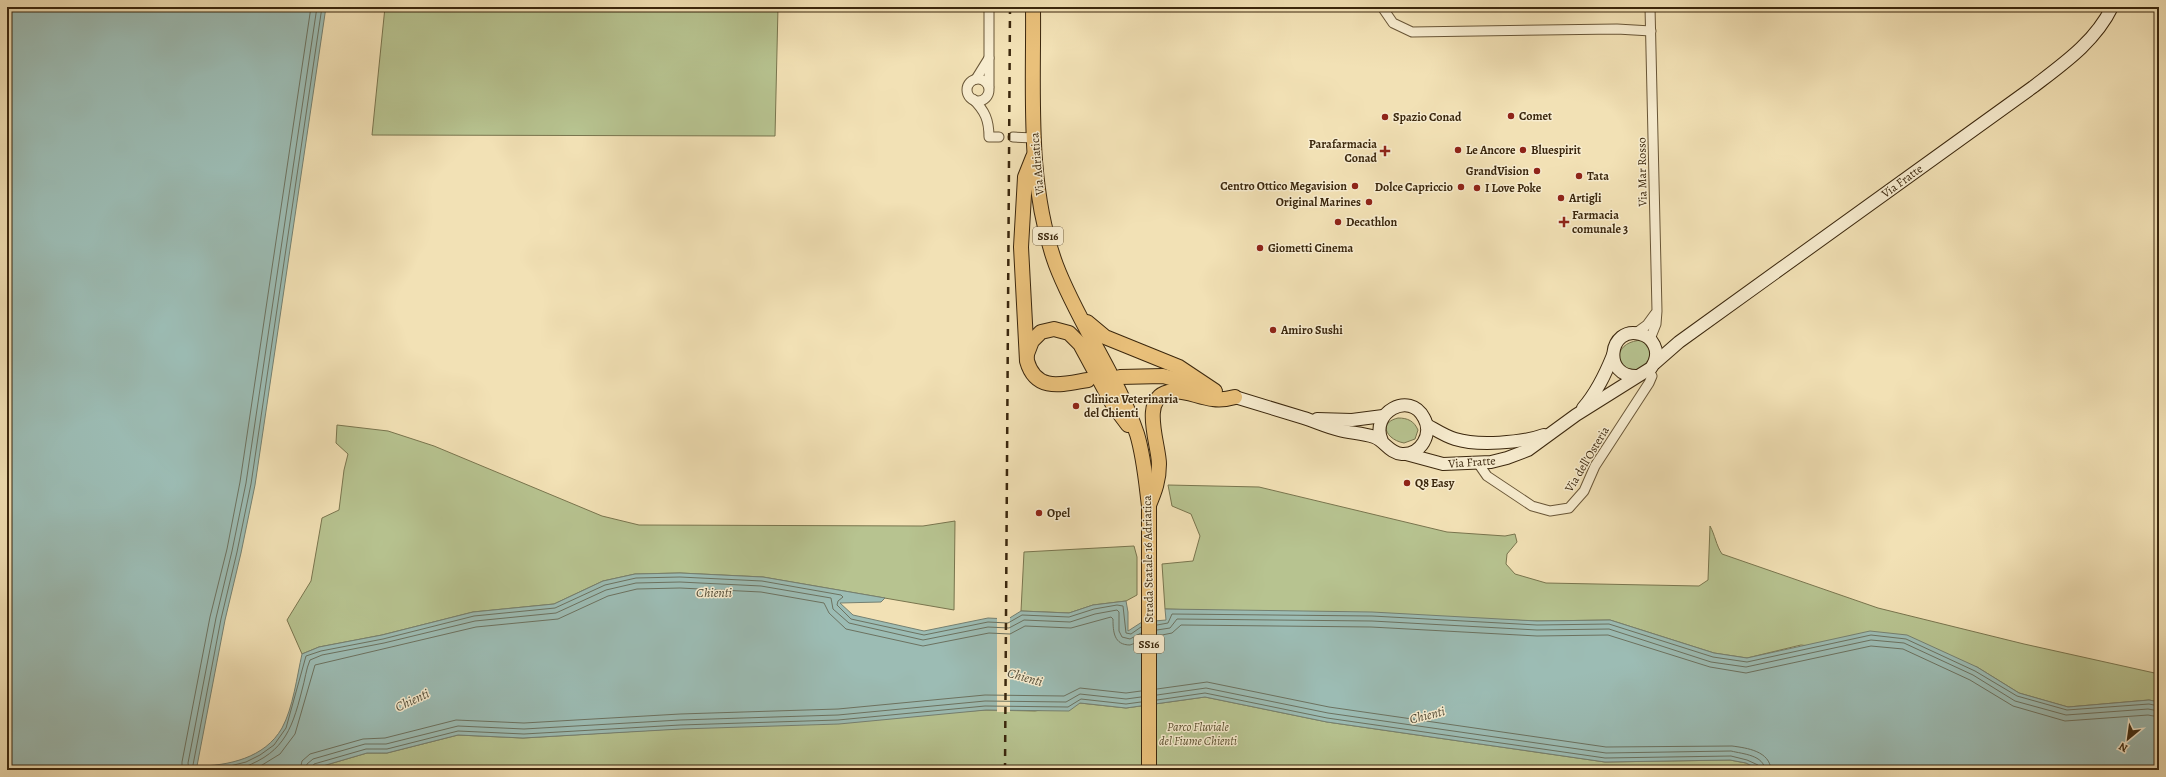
<svg xmlns="http://www.w3.org/2000/svg" width="2166" height="777" font-family="Alegreya,serif">
	<style>
		.green { fill: #b7c390; stroke: #79754e }
		.water { fill: #9cbcb4; stroke: #758071 }
		.pier { fill: #f2e1b5 }
		.lines { fill: none; stroke-linecap: round; stroke-linejoin: round }
		.shore { stroke: #6c7260; stroke-width: 1 }
		.minor-casing { stroke: #695637; stroke-width: 11 }
		.secondary-casing { stroke: #3b270d; stroke-width: 14 }
		.primary-casing { stroke: #3b270d; stroke-width: 16 }
		.minor { stroke: #f7eccf; stroke-width: 9 }
		.secondary { stroke: #f7eccf; stroke-width: 12 }
		.primary { stroke: #e9c07a; stroke-width: 14 }
		.rail { stroke: #3b270d; stroke-width: 2.5; stroke-dasharray: 7 7; stroke-linecap: butt }
		.poi-dot { fill: #8f2418; stroke: #f7eccf; stroke-width: 1.5 }
		.labels { text-anchor: middle; dominant-baseline: central; stroke-width: 3; stroke-linejoin: round; paint-order: stroke }
		.shield { fill: #f7eccf; stroke: #736247; stroke-width: 1 }
		.shield-label { font-size: 11px; font-weight: bold; fill: #3b270d }
		.poi-label { font-size: 12px; font-weight: bold; fill: #3b270d; stroke: #f7eccf; text-anchor: start }
		.street-label { font-size: 12px; fill: #3b270d; stroke: #f7eccf }
		.park-label { font-size: 12px; font-style: italic; fill: #5a4e2e; stroke: #f7eccf }
		.water-label { font-size: 13px; font-style: italic; fill: #534c37; stroke: #f7eccf }
	</style>
	<rect width="100%" height="100%" fill="#f2e1b5"/>
	<filter id="stains"><feTurbulence type="fractalNoise" baseFrequency=".005" numOctaves="4"/><feColorMatrix values="0 0 0 0 .2 0 0 0 0 .09 0 0 0 0 .02 0 0 0 .5 -.17"/></filter>
	<radialGradient id="worn" r=".72"><stop offset=".6" stop-color="#630" stop-opacity="0"/><stop offset="1" stop-color="#630" stop-opacity=".3"/></radialGradient>
	<g class="green">
		<path d="M385,7H778L775,136L372,135Z"/>
		<path d="M1642,340C1657,349 1650,364 1636,370L1623,368L1618,357C1621,345 1630,341 1642,340Z"/>
		<path d="M1398,418C1408,418 1414,421 1418,430L1415,439L1404,443C1387,440 1377,423 1398,418Z"/>
		<path d="M337,425L388,431L434,446L602,516L639,525L923,526L955,521L954,610L763,577L680,573L635,574L603,581L554,604L473,612L382,635L319,647L302,654L287,620L311,581L322,518L339,510L344,470L348,454L336,443Z"/>
		<path d="M1168,485L1259,487L1447,532L1505,536L1515,534L1517,542L1507,554L1506,564L1515,574L1546,583L1699,586L1708,580L1710,526C1715,535 1716,545 1722,554L1878,608L2024,644L2159,674V702L2149,700L2068,707L2019,693L1977,667L1801,645L1747,658L1714,653L1610,620L1537,621L1165,609L1162,564L1193,561L1200,536L1191,514L1172,506Z"/>
		<path d="M1134,546L1137,557V595L1126,601L1093,605L1069,613L1021,611L1024,552Z"/>
		<path d="M1205,697L1327,722L1605,762L1730,760L1746,763L1760,770H309L367,753H387L458,735L523,738L986,710L1035,711L1080,703L1126,708Z"/>
	</g>
	<path class="water" d="M7,7H326L255,485L241,553L225,620L197,766C228,766 265,758 282,728C293,708 297,676 302,654L319,647L382,635L473,612L554,604L603,581L635,574L680,573L763,577L885,598L881,602L840,603L853,615L924,631L988,618L1008,619L1021,611L1069,613L1093,605L1126,601L1128,612V631L1142,622L1166,620L1165,609L1372,612L1537,621L1610,620L1714,653L1747,658L1870,631L1907,635L1977,667L2019,693L2068,707L2149,700L2159,702V770H1760L1746,763L1730,760L1605,762L1327,722L1205,697L1126,708L1080,703L1069,711L986,710L839,724L681,729L523,738L458,735L387,753H367L309,770H7Z"/>
	<path class="pier" d="M1010,616V712H997V617Z"/>
	<g class="lines">
		<g class="shore">
			<path d="M1157,625L1168,623L1172,614L1372,616L1537,625L1609,624L1713,657L1747,662L1871,635L1906,639L1975,671L2017,696L2067,710L2149,704L2159,706"/>
			<path d="M1157,630L1170,628L1177,619L1372,621L1537,630L1609,629L1711,662L1746,667L1871,640L1904,643L1973,675L2015,701L2066,715L2148,709L2159,711"/>
			<path d="M1157,636L1172,633L1181,625L1371,627L1537,636L1608,635L1710,667L1746,673L1871,646L1903,649L1970,680L2013,706L2065,721L2148,715L2159,717"/>
			<path d="M1157,689L1207,682L1329,707L1606,747L1732,746C1747,748 1770,751 1771,770"/>
			<path d="M1157,695L1206,688L1328,713L1606,753L1731,751C1743,754 1764,755 1765,770"/>
			<path d="M1157,700L1205,693L1327,718L1605,758L1731,756L1747,760L1758,765L1760,770"/>
			<path d="M182,770V762L210,617L227,549L240,482L311,7"/>
			<path d="M189,770L188,763L216,618L232,551L246,483L317,7"/>
			<path d="M196,770L193,765L221,619L237,552L251,484L322,7"/>
			<path d="M214,770L246,762L260,755L274,745L286,728L306,656L321,651L383,639L474,616L555,608L605,585L636,578L680,577L762,581L841,595L843,597L838,601L837,605L851,619L924,635L988,622L1008,623L1022,615L1069,617L1094,609L1117,605L1123,606L1126,633L1131,634L1141,627"/>
			<path d="M236,770C282,755 291,734 302,690C305,680 306,669 310,660L322,655L384,643L475,621L556,613L606,590L636,583L680,582L761,586L831,598L833,609L849,623L923,640L988,627L1009,628L1024,620L1070,622L1095,614L1117,610L1119,612V631L1122,637L1130,639L1141,633"/>
			<path d="M254,770L280,754L295,734L315,665L476,627L558,619L608,596L637,589L680,588L761,592L824,603L829,613L846,629L923,646L989,633L1010,634L1025,626L1071,628L1111,617L1113,619C1113,632 1114,645 1130,645L1141,641"/>
			<path d="M300,770L302,761L310,754L363,739L385,738L456,720L524,723L680,714L838,709L985,695L1064,696L1080,688L1126,693L1141,691"/>
			<path d="M306,770L307,764L313,759L365,744H386L458,726L524,729L680,720L838,715L985,701L1066,702L1080,694L1126,699L1141,697"/>
			<path d="M311,770L314,764L366,749H387L458,731L524,734L680,725L838,720L985,706L1068,707L1081,699L1126,704L1141,702"/>
		</g>
		<g class="minor-casing">
			<g id="minor">
				<path d="M1382,7L1393,23L1412,32L1617,29L1651,31"/>
				<path d="M976,79L989,58"/>
				<circle cx="978" cy="90" r="11"/>
				<path d="M989,87V7"/>
				<path d="M973,99C985,111 989,120 989,137H999"/>
				<path d="M1013,137L1034,138"/>
				<path d="M1636,333L1647,325L1655,314"/>
				<path d="M1650,339L1656,324L1657,311L1650,7"/>
				<path d="M1478,463L1487,476L1532,506L1550,511L1569,508L1584,491L1595,466L1649,383L1652,376L1649,371"/>
			</g>
		</g>
		<g class="secondary-casing">
			<g id="secondary">
				<path d="M1655,363L1679,342L2033,87C2063,64 2095,42 2112,7"/>
				<path d="M1235,397C1258,404 1281,411 1304,418C1316,422 1327,427 1339,430C1350,433 1363,433 1374,437C1385,441 1389,453 1402,454C1421,455 1433,434 1424,418C1410,390 1369,413 1382,441"/>
				<path d="M1583,408C1597,392 1605,375 1613,355"/>
				<path d="M1317,419L1352,420L1383,416"/>
				<path d="M1427,425C1436,430 1445,436 1455,439C1477,446 1522,443 1544,435"/>
				<path d="M1406,454L1443,464L1491,462L1507,458L1528,450L1576,415L1651,368C1656,361 1658,353 1654,345C1651,339 1646,335 1640,334C1609,325 1601,378 1638,376"/>
			</g>
		</g>
		<g class="primary-casing">
			<g id="primary">
				<path d="M1033,7C1034,92 1026,183 1056,265C1078,323 1117,375 1137,434C1144,457 1146,482 1149,506V770"/>
				<path d="M1033,157L1025,177L1021,247L1027,361C1036,393 1063,384 1088,380"/>
				<path d="M1087,322L1105,337L1179,367L1215,391"/>
				<path d="M1027,354L1032,341L1041,332L1054,329L1069,333L1080,344L1113,405L1128,425"/>
				<path d="M1120,377L1163,376L1204,387"/>
				<path d="M1149,505C1155,491 1159,480 1159,464C1159,445 1140,399 1168,392C1182,388 1199,398 1213,399C1220,400 1228,399 1235,397"/>
			</g>
		</g>
		<use href="#minor" class="minor"/>
		<use href="#secondary" class="secondary"/>
		<use href="#primary" class="primary"/>
		<path class="rail" d="M1005,770L1010,7"/>
	</g>
	<g class="poi-dot">
		<circle cx="1511" cy="116" r="4"/>
		<circle cx="1385" cy="117" r="4"/>
		<circle cx="1458" cy="150" r="4"/>
		<circle cx="1523" cy="150" r="4"/>
		<path d="M1383 145h4v4h4v4h-4v4h-4v-4h-4v-4h4z"/>
		<circle cx="1537" cy="171" r="4"/>
		<circle cx="1579" cy="176" r="4"/>
		<circle cx="1355" cy="186" r="4"/>
		<circle cx="1461" cy="187" r="4"/>
		<circle cx="1477" cy="188" r="4"/>
		<circle cx="1561" cy="198" r="4"/>
		<circle cx="1369" cy="202" r="4"/>
		<circle cx="1338" cy="222" r="4"/>
		<path d="M1562 216h4v4h4v4h-4v4h-4v-4h-4v-4h4z"/>
		<circle cx="1260" cy="248" r="4"/>
		<circle cx="1273" cy="330" r="4"/>
		<circle cx="1076" cy="406" r="4"/>
		<circle cx="1407" cy="483" r="4"/>
		<circle cx="1039" cy="513" r="4"/>
	</g>
	<g class="labels">
		<g class="shield">
			<rect x="1033" y="227" width="30" height="18" rx="3"/>
			<rect x="1134" y="635" width="30" height="18" rx="3"/>
		</g>
		<g class="shield-label">
			<text x="1048" y="236">SS16</text>
			<text x="1149" y="644">SS16</text>
		</g>
		<g class="poi-label">
			<text x="1519" y="116">Comet</text>
			<text x="1393" y="117">Spazio Conad</text>
			<text x="1377" y="144" text-anchor="end">Parafarmacia<tspan x="1377" dy="14">Conad</tspan></text>
			<text x="1466" y="150">Le Ancore</text>
			<text x="1531" y="150">Bluespirit</text>
			<text x="1529" y="171" text-anchor="end">GrandVision</text>
			<text x="1587" y="176">Tata</text>
			<text x="1347" y="186" text-anchor="end">Centro Ottico Megavision</text>
			<text x="1453" y="187" text-anchor="end">Dolce Capriccio</text>
			<text x="1485" y="188">I Love Poke</text>
			<text x="1569" y="198">Artigli</text>
			<text x="1361" y="202" text-anchor="end">Original Marines</text>
			<text x="1572" y="215">Farmacia<tspan x="1572" dy="14">comunale 3</tspan></text>
			<text x="1346" y="222">Decathlon</text>
			<text x="1268" y="248">Giometti Cinema</text>
			<text x="1281" y="330">Amiro Sushi</text>
			<text x="1084" y="399">Clinica Veterinaria<tspan x="1084" dy="14">del Chienti</tspan></text>
			<text x="1415" y="483">Q8 Easy</text>
			<text x="1047" y="513">Opel</text>
		</g>
		<g class="street-label">
			<text transform="translate(1037 164) rotate(-95)">Via Adriatica</text>
			<text transform="translate(1642 172) rotate(-91)">Via Mar Rosso</text>
			<text transform="translate(1902 181) rotate(-36)">Via Fratte</text>
			<text transform="translate(1587 459) rotate(-59)">Via dell'Osteria</text>
			<text transform="translate(1472 462) rotate(-4)">Via Fratte</text>
			<text transform="translate(1148 559) rotate(-91)">Strada Statale 16 Adriatica</text>
		</g>
		<g class="park-label">
			<text x="1198" y="727">Parco Fluviale<tspan x="1198" dy="14">del Fiume Chienti</tspan></text>
		</g>
		<g class="water-label">
			<text x="714" y="592">Chienti</text>
			<text transform="translate(1025 677) rotate(16)">Chienti</text>
			<text transform="translate(412 700) rotate(-25)">Chienti</text>
			<text transform="translate(1427 715) rotate(-14)">Chienti</text>
		</g>
	</g>
	<rect width="2166" height="777" fill="none" stroke="#f2e1b5" stroke-width="24"/>
	<rect x="8" y="8" width="2150" height="761" fill="none" stroke="#3b270d" stroke-width="2"/>
	<rect x="12" y="12" width="2142" height="753" fill="none" stroke="#3b270d"/>
	<g transform="translate(2128 739) rotate(209)" stroke="#f7eccf" stroke-width="3" paint-order="stroke">
	<path d="M0-3L7 15L0 10L-7 15Z" fill="#3b270d"/>
	<text y="-6" font-size="11" font-weight="bold" text-anchor="middle" fill="#3b270d">N</text>
	</g>
	<rect width="100%" height="100%" filter="url(#stains)"/>
	<rect width="100%" height="100%" fill="url(#worn)"/>
</svg>
